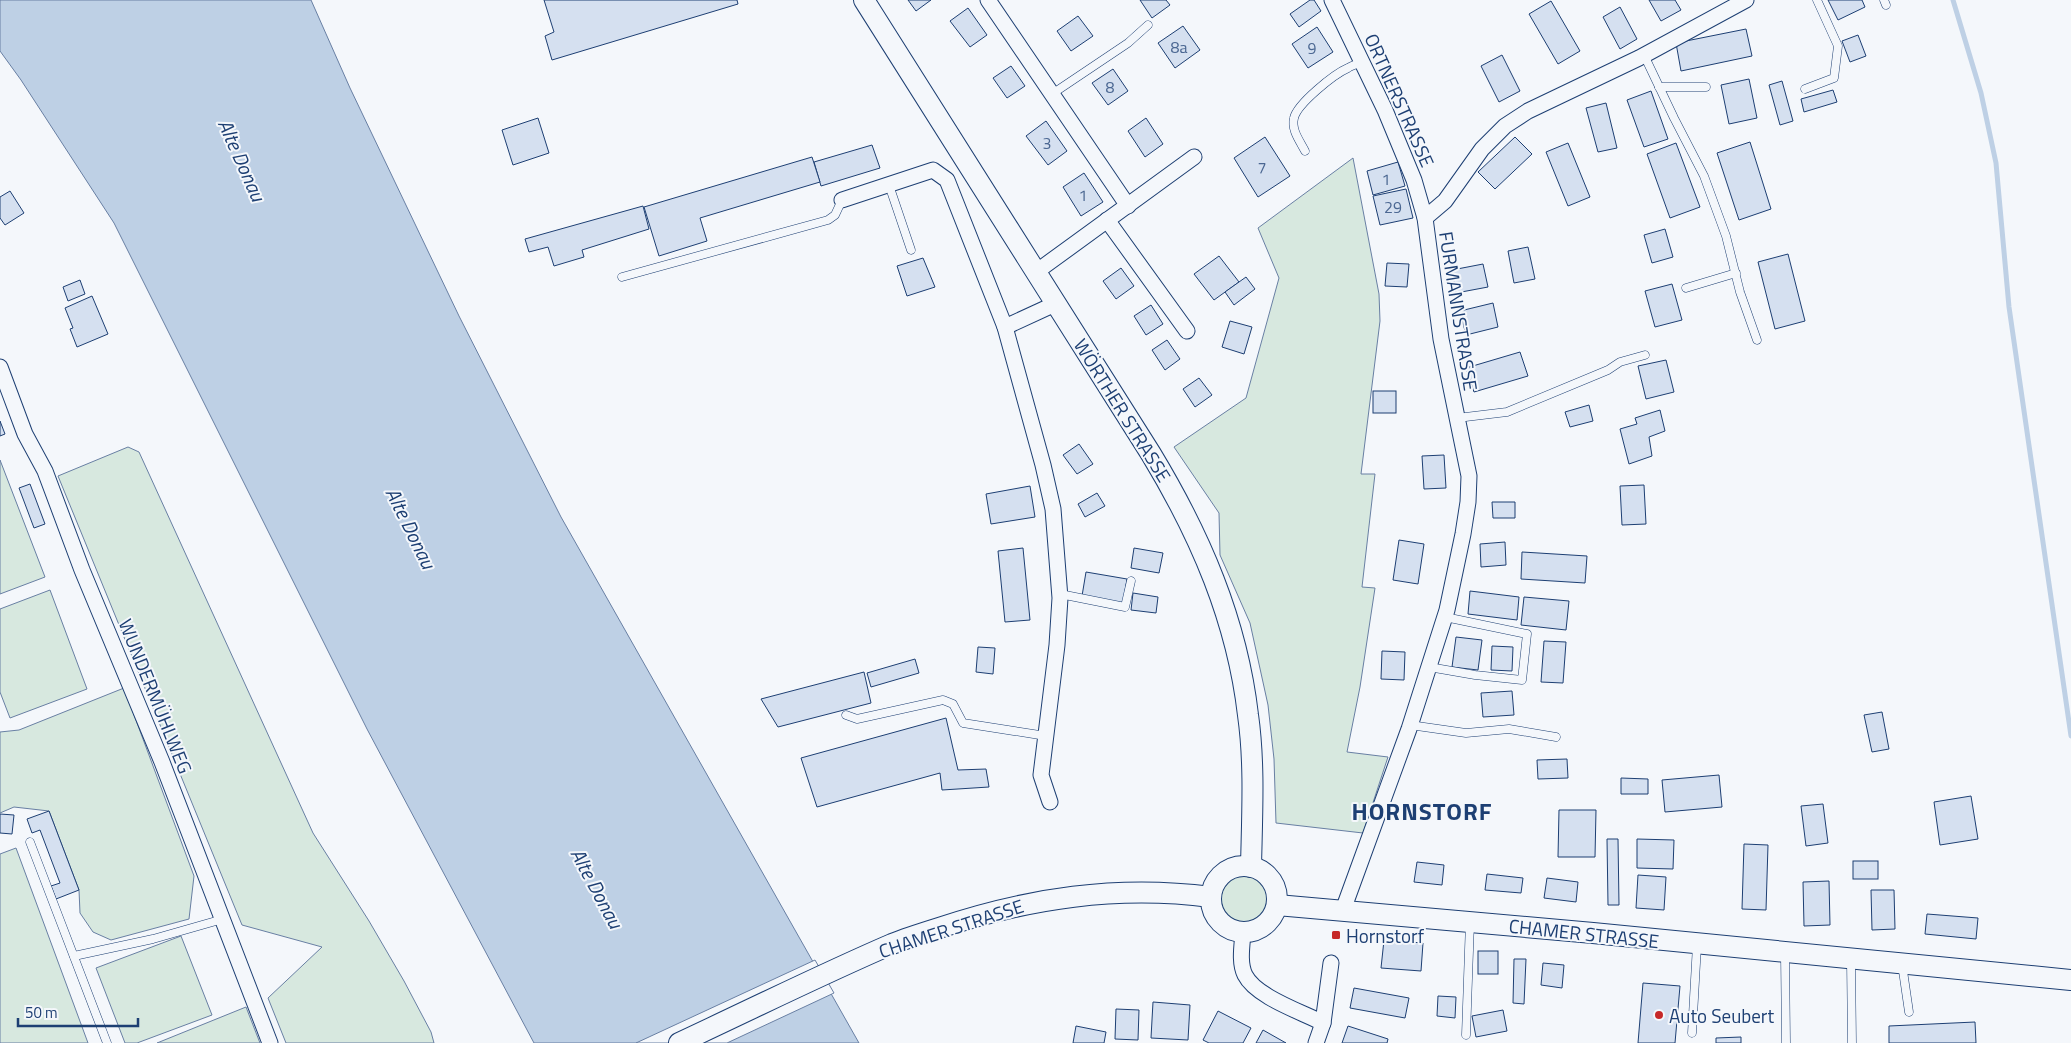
<svg xmlns="http://www.w3.org/2000/svg" width="2071" height="1043" font-family="'Titillium Web',sans-serif">
	<style>
		.green { fill: #d7e8df; stroke: #687fa3 }
		.water { fill: #bed0e5; stroke: #687fa3 }
		.pier { fill: #f4f7fb; stroke: #687fa3 }
		.lines { fill: none; stroke-linecap: round; stroke-linejoin: round }
		.stream { stroke: #bed0e5; stroke-width: 5 }
		.building { fill: #d5e0f0; stroke: #1d3f73 }
		.lane-casing { stroke: #1d3f73; stroke-width: 9 }
		.street-casing { stroke: #1d3f73; stroke-width: 17 }
		.secondary-casing { stroke: #1d3f73; stroke-width: 22 }
		.lane { stroke: #f4f7fb; stroke-width: 8 }
		.street { stroke: #f4f7fb; stroke-width: 15 }
		.secondary { stroke: #f4f7fb; stroke-width: 20 }
		.poi-dot { fill: #c62828; stroke: #f4f7fb; stroke-width: 2 }
		.labels { text-anchor: middle; dominant-baseline: central; stroke-width: 4; stroke-linejoin: round; paint-order: stroke }
		.number-label { font-size: 16px; fill: #4b6792 }
		.street-label { font-size: 19px; fill: #1d3f73; stroke: #f4f7fb }
		.poi-label { font-size: 19px; fill: #1d3f73; stroke: #f4f7fb; text-anchor: start }
		.water-label { font-size: 20px; font-style: italic; fill: #1d3f73; stroke: #f4f7fb }
		.district-label { font-size: 24px; font-weight: bold; letter-spacing: 1px; fill: #1d3f73; stroke: #f4f7fb }
	</style>
	<rect width="100%" height="100%" fill="#f4f7fb"/>
	<g class="green">
		<path d="M1353,158L1379,294L1380,321L1361,474H1375L1362,587L1375,588L1360,687L1347,752L1388,757L1363,833L1276,823L1274,759L1268,705L1250,623L1220,555L1219,513L1174,447L1246,398L1279,278L1258,228Z"/>
		<path d="M128,447L139,452L313,833L369,921L404,981L431,1032L434,1043H286L268,998L322,947L242,925L58,476Z"/>
		<path d="M0,460L45,577L0,594Z"/>
		<path d="M50,590L87,689L10,718L0,692V609Z"/>
		<path d="M124,688L194,876L189,919L111,940L93,932L80,913L79,890L49,811L14,807L0,813V732L19,730Z"/>
		<path d="M16,848L88,1043H0V854Z"/>
		<circle cx="1245" cy="899" r="24"/>
		<path d="M181,936L212,1015L137,1043H125L96,968Z"/>
		<path d="M246,1007L260,1043H157Z"/>
	</g>
	<path class="water" d="M0,0H311L350,88L459,316L561,517L859,1043H534L367,729L114,223L21,80L0,51Z"/>
	<path class="pier" d="M815,960L834,993L727,1043H636Z"/>
	<g class="lines">
		<path class="stream" d="M1953,0L1981,93L1996,163L2009,307L2071,736"/>
	</g>
	<g class="building">
		<path d="M544,0H737L738,4L552,60L545,36L554,32Z"/>
		<path d="M908,0H931L916,11Z"/>
		<path d="M1140,0H1166L1170,5L1152,18Z"/>
		<path d="M1310,0H1314L1321,11L1299,27L1290,14Z"/>
		<path d="M1649,0H1675L1681,10L1661,21Z"/>
		<path d="M1828,0H1862L1865,7L1838,20Z"/>
		<path d="M1551,1L1580,51L1558,64L1529,14Z"/>
		<path d="M1620,7L1637,39L1620,49L1603,17Z"/>
		<path d="M968,8L987,35L970,47L950,21Z"/>
		<path d="M1078,16L1093,36L1071,51L1057,31Z"/>
		<path d="M1183,26L1200,50L1175,68L1158,43Z"/>
		<path d="M1317,27L1333,52L1308,68L1292,44Z"/>
		<path d="M1746,29L1752,56L1681,71L1676,43Z"/>
		<path d="M1858,35L1866,56L1850,62L1842,41Z"/>
		<path d="M1502,55L1520,91L1499,102L1481,66Z"/>
		<path d="M1011,66L1025,86L1007,98L993,78Z"/>
		<path d="M1113,69L1128,91L1108,105L1092,83Z"/>
		<path d="M1749,79L1757,118L1729,124L1721,85Z"/>
		<path d="M1782,81L1793,121L1780,125L1769,85Z"/>
		<path d="M1833,90L1837,102L1804,112L1801,99Z"/>
		<path d="M1651,91L1668,139L1644,147L1627,100Z"/>
		<path d="M1606,103L1617,148L1598,152L1586,108Z"/>
		<path d="M538,118L549,153L513,165L502,130Z"/>
		<path d="M1146,118L1163,144L1145,157L1128,131Z"/>
		<path d="M1046,121L1067,151L1048,165L1026,136Z"/>
		<path d="M1265,137L1290,176L1258,197L1234,158Z"/>
		<path d="M1515,137L1532,154L1495,189L1478,172Z"/>
		<path d="M1750,142L1771,209L1739,220L1717,153Z"/>
		<path d="M1568,143L1590,197L1568,206L1546,152Z"/>
		<path d="M1676,143L1700,207L1670,218L1647,154Z"/>
		<path d="M872,145L880,168L821,186L814,162Z"/>
		<path d="M812,157L820,182L700,218L707,241L659,256L644,207Z"/>
		<path d="M1398,162L1405,186L1373,195L1367,171Z"/>
		<path d="M1084,173L1103,202L1081,216L1063,187Z"/>
		<path d="M1406,189L1413,218L1380,225L1373,196Z"/>
		<path d="M10,191L24,213L5,225L0,218V197Z"/>
		<path d="M643,206L649,229L582,250L584,257L554,266L548,247L529,252L525,239Z"/>
		<path d="M1665,229L1673,257L1652,263L1644,235Z"/>
		<path d="M1528,247L1535,279L1514,283L1508,251Z"/>
		<path d="M1788,254L1805,321L1775,329L1758,262Z"/>
		<path d="M1219,256L1239,282L1214,300L1194,274Z"/>
		<path d="M923,258L935,287L907,296L897,266Z"/>
		<path d="M1387,263L1409,264L1407,287L1385,286Z"/>
		<path d="M1483,264L1488,287L1456,293L1452,270Z"/>
		<path d="M1121,268L1134,286L1116,299L1103,281Z"/>
		<path d="M1246,277L1255,289L1234,305L1225,292Z"/>
		<path d="M80,280L85,294L68,301L63,287Z"/>
		<path d="M1672,284L1682,320L1655,327L1645,291Z"/>
		<path d="M92,296L108,334L77,347L70,329L73,328L65,308Z"/>
		<path d="M1493,303L1498,327L1466,335L1460,311Z"/>
		<path d="M1151,305L1163,324L1146,335L1134,316Z"/>
		<path d="M1230,321L1252,327L1244,354L1222,347Z"/>
		<path d="M1167,340L1180,359L1165,370L1152,350Z"/>
		<path d="M1520,352L1528,376L1474,392L1466,368Z"/>
		<path d="M1666,360L1674,392L1646,399L1638,366Z"/>
		<path d="M1199,378L1212,395L1195,407L1183,389Z"/>
		<rect x="1373" y="391" width="23" height="22"/>
		<path d="M1589,405L1593,421L1570,427L1565,412Z"/>
		<path d="M1660,410L1665,431L1649,437L1652,456L1629,464L1620,429L1637,424L1635,418Z"/>
		<path d="M0,421L5,434L0,436Z"/>
		<path d="M1079,444L1093,464L1077,474L1063,455Z"/>
		<path d="M1444,455L1446,488L1424,489L1422,456Z"/>
		<path d="M30,484L45,524L34,528L19,488Z"/>
		<path d="M1644,485L1646,524L1622,525L1620,486Z"/>
		<path d="M1030,486L1035,517L991,524L986,494Z"/>
		<path d="M1097,493L1105,506L1085,517L1078,504Z"/>
		<path d="M1492,502H1515V518H1493Z"/>
		<path d="M1399,540L1424,544L1418,584L1393,580Z"/>
		<path d="M1505,542L1506,565L1481,567L1480,544Z"/>
		<path d="M1023,548L1030,620L1005,622L998,551Z"/>
		<path d="M1134,548L1163,553L1159,573L1131,568Z"/>
		<path d="M1522,552L1587,556L1585,583L1521,579Z"/>
		<path d="M1086,572L1127,579L1123,603L1082,596Z"/>
		<path d="M1470,591L1519,597L1517,620L1468,614Z"/>
		<path d="M1133,593L1158,597L1156,613L1131,610Z"/>
		<path d="M1524,597L1569,601L1566,630L1521,625Z"/>
		<path d="M1456,637L1482,640L1478,670L1452,667Z"/>
		<path d="M1544,641L1566,642L1563,683L1541,682Z"/>
		<path d="M1492,646L1513,647L1512,671L1491,670Z"/>
		<path d="M978,647L995,648L993,674L976,672Z"/>
		<path d="M1382,651L1405,652L1404,680L1381,679Z"/>
		<path d="M915,659L919,673L871,687L867,673Z"/>
		<path d="M864,672L871,703L778,727L761,699Z"/>
		<path d="M1512,691L1514,715L1483,717L1481,693Z"/>
		<path d="M1882,712L1889,749L1872,752L1864,715Z"/>
		<path d="M946,718L958,770L986,769L989,787L942,790L940,773L817,807L801,758Z"/>
		<path d="M1567,759L1568,778L1538,779L1537,760Z"/>
		<path d="M1719,775L1722,807L1665,812L1662,780Z"/>
		<path d="M1621,778L1648,779V794H1621Z"/>
		<path d="M1971,796L1978,839L1940,845L1934,802Z"/>
		<path d="M1823,804L1828,843L1806,846L1801,806Z"/>
		<path d="M1559,810H1596L1595,857H1558Z"/>
		<path d="M49,811L79,890L56,899L51,886L60,883L40,830L32,833L27,819Z"/>
		<path d="M0,814L14,815L12,834L0,833Z"/>
		<path d="M1607,839H1618L1619,905H1608Z"/>
		<path d="M1637,839L1674,840L1673,869L1637,868Z"/>
		<path d="M1744,844L1768,845L1766,910L1742,909Z"/>
		<rect x="1853" y="861" width="25" height="18"/>
		<path d="M1417,862L1444,865L1442,885L1414,882Z"/>
		<path d="M1487,874L1523,878L1521,893L1485,890Z"/>
		<path d="M1638,875L1666,877L1664,910L1636,908Z"/>
		<path d="M1547,878L1578,882L1576,902L1544,898Z"/>
		<path d="M1829,881L1830,925L1804,926L1803,882Z"/>
		<path d="M1871,890H1894L1895,929L1872,930Z"/>
		<path d="M1927,914L1978,918L1976,939L1925,934Z"/>
		<path d="M1384,940L1423,943L1421,971L1381,968Z"/>
		<rect x="1478" y="951" width="20" height="23"/>
		<path d="M1514,959H1526L1524,1004L1513,1003Z"/>
		<path d="M1543,963L1564,965L1562,988L1541,985Z"/>
		<path d="M1643,983L1680,986L1675,1043H1638Z"/>
		<path d="M1354,988L1409,998L1405,1018L1350,1008Z"/>
		<path d="M1438,996L1456,997L1455,1018L1437,1016Z"/>
		<path d="M1153,1002L1190,1005L1188,1040L1151,1038Z"/>
		<path d="M1116,1009L1139,1010L1138,1040L1115,1039Z"/>
		<path d="M1503,1010L1507,1031L1476,1037L1472,1016Z"/>
		<path d="M1218,1011L1251,1028L1243,1043H1209L1203,1040Z"/>
		<path d="M1975,1022L1976,1043H1889V1026Z"/>
		<path d="M1076,1026L1106,1032L1104,1043H1073Z"/>
		<path d="M1348,1026L1388,1039L1387,1043H1342Z"/>
		<path d="M1263,1030L1286,1043H1256Z"/>
		<path d="M1741,1037V1043H1716V1038Z"/>
	</g>
	<g class="lines">
		<g class="lane-casing">
			<g id="lane">
				<path d="M1884,0L1886,5"/>
				<path d="M1644,55L1674,118L1704,176L1726,236L1740,292L1757,340"/>
				<path d="M1659,87H1706"/>
				<path d="M1805,89L1834,78L1838,46L1817,0"/>
				<path d="M1052,94L1128,43L1148,25"/>
				<path d="M1305,151C1300,141 1291,130 1294,118C1297,104 1334,74 1348,68C1352,65 1358,64 1363,62"/>
				<path d="M889,185L911,250"/>
				<path d="M622,277L828,220L835,215L842,200"/>
				<path d="M1686,288L1736,273"/>
				<path d="M1457,418L1507,412L1608,370L1620,362L1645,355"/>
				<path d="M1060,594L1125,607L1131,581"/>
				<path d="M1429,667L1475,675L1522,680L1527,634L1445,617"/>
				<path d="M846,715L857,719L943,700L953,704L963,723L1046,736"/>
				<path d="M1410,725L1466,733L1509,729L1556,737"/>
				<path d="M30,842L107,1043"/>
				<path d="M1785,953L1786,1043"/>
				<path d="M74,956L153,939L223,919"/>
				<path d="M1851,960L1852,1043"/>
				<path d="M1902,964L1909,1012"/>
				<path d="M1692,1033L1697,945"/>
				<path d="M1466,1035L1470,922"/>
			</g>
		</g>
		<g class="street-casing">
			<g id="street">
				<path d="M988,0L1128,206"/>
				<path d="M1332,0L1385,110L1414,180L1425,218L1441,339L1469,476L1468,502L1463,534L1447,610L1409,729L1343,910"/>
				<path d="M842,200L933,170L947,180L1005,327L1043,465L1053,509L1060,598L1057,645L1041,775L1050,802"/>
				<path d="M1425,218L1445,201L1482,149L1505,126L1528,111L1639,58L1746,0"/>
				<path d="M1107,220L1187,331"/>
				<path d="M1036,272L1194,157"/>
				<path d="M1005,327L1055,304"/>
				<path d="M0,367L25,434L45,471L82,570L162,762L270,1043"/>
				<path d="M1243,933C1242,946 1239,963 1245,975C1256,997 1302,1012 1323,1023"/>
				<path d="M1316,1043L1323,1023L1331,963"/>
			</g>
		</g>
		<g class="secondary-casing">
			<g id="secondary">
				<path d="M864,0L1151,454C1200,535 1237,620 1248,715C1255,764 1252,817 1251,867"/>
				<circle cx="1244" cy="899" r="33"/>
				<path d="M1277,905L1593,933L2071,980"/>
				<path d="M679,1043C750,1010 820,975 892,944C907,938 923,933 939,928C1029,898 1117,885 1211,897"/>
			</g>
		</g>
		<use href="#lane" class="lane"/>
		<use href="#street" class="street"/>
		<use href="#secondary" class="secondary"/>
	</g>
	<g class="poi-dot">
		<rect x="1331" y="930" width="10" height="10" rx="2.5"/>
		<circle cx="1659" cy="1015" r="5"/>
	</g>
	<g class="labels">
		<g class="number-label">
			<text x="1179" y="47">8a</text>
			<text x="1312" y="48">9</text>
			<text x="1110" y="87">8</text>
			<text x="1047" y="143">3</text>
			<text x="1262" y="167">7</text>
			<text x="1386" y="179">1</text>
			<text x="1083" y="195">1</text>
			<text x="1393" y="207">29</text>
		</g>
		<g class="street-label">
			<text transform="translate(1400 100) rotate(66)">ORTNERSTRASSE</text>
			<text transform="translate(1459 311) rotate(81)">FURMANNSTRASSE</text>
			<text transform="translate(1123 410) rotate(58)">WÖRTHER STRASSE</text>
			<text transform="translate(156 696) rotate(68)">WUNDERMÜHLWEG</text>
			<text transform="translate(951 928) rotate(-18)">CHAMER STRASSE</text>
			<text transform="translate(1584 933) rotate(6)">CHAMER STRASSE</text>
		</g>
		<g class="poi-label">
			<text x="1346" y="935">Hornstorf</text>
			<text x="1669" y="1015">Auto Seubert</text>
		</g>
		<g class="water-label">
			<text transform="translate(242 160) rotate(66)">Alte Donau</text>
			<text transform="translate(411 528) rotate(64)">Alte Donau</text>
			<text transform="translate(597 888) rotate(62)">Alte Donau</text>
		</g>
		<g class="district-label">
			<text x="1422" y="811">HORNSTORF</text>
		</g>
	</g>
	<path d="M18 1018v8h120v-8" fill="none" stroke="#1d3f73" stroke-width="2.5"/>
	<text x="25" y="1018" font-size="15" fill="#1d3f73" stroke="#f4f7fb" stroke-width="4" paint-order="stroke">50 m</text>
</svg>
